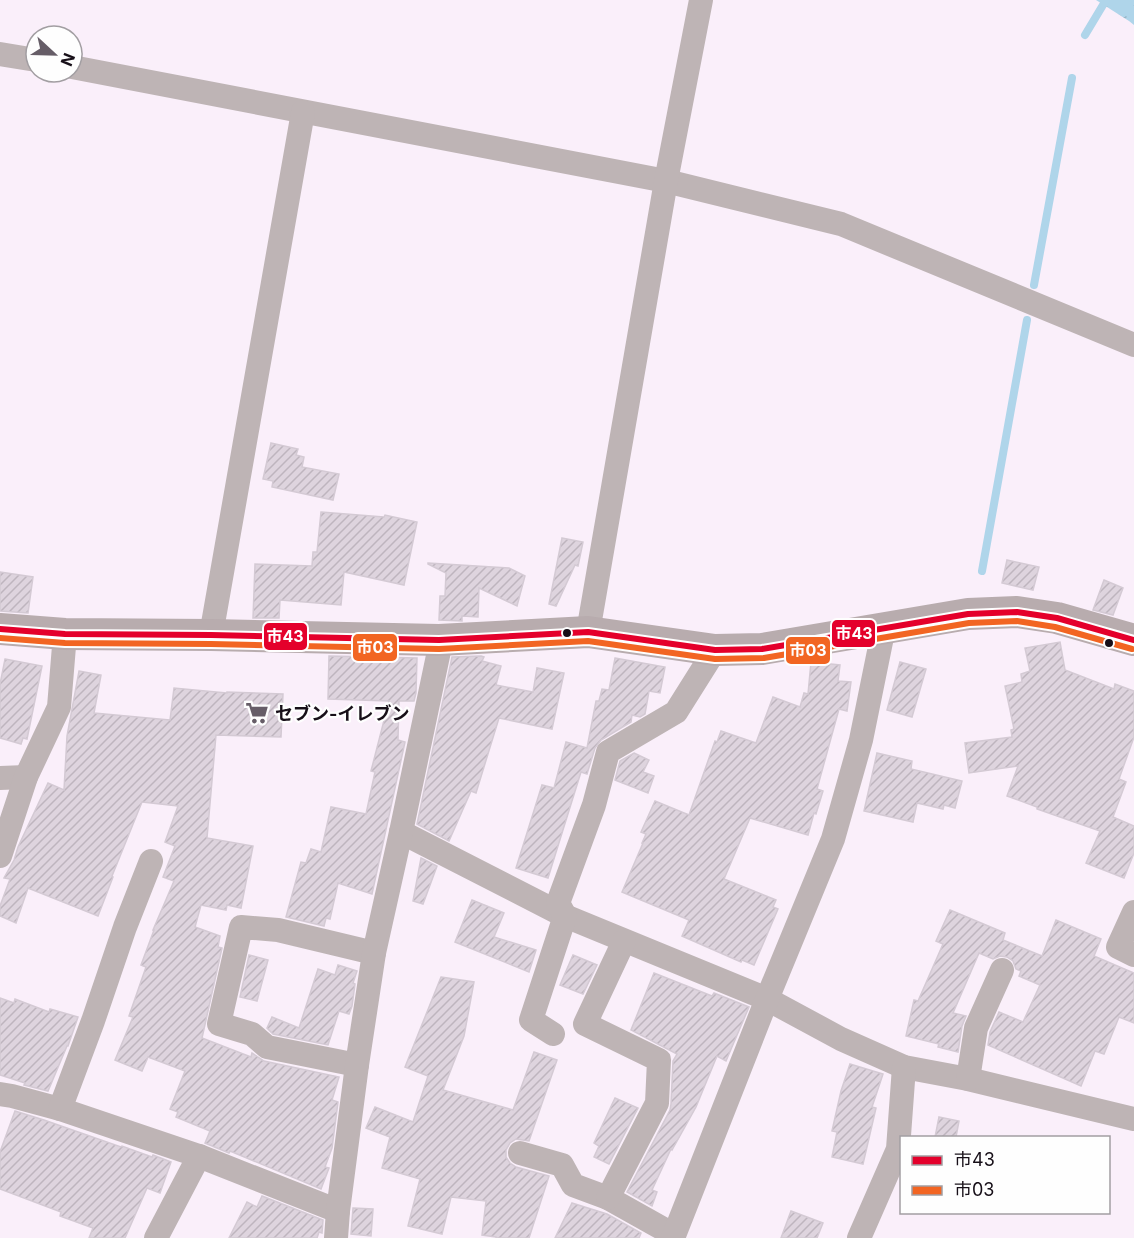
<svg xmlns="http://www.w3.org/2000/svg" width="1134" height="1238" font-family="Inter,'Noto Sans JP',sans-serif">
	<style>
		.water { fill: url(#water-ripples) }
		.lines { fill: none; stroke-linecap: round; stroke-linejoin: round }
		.stream { stroke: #afd5ea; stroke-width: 8 }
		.building { fill: url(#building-hatch); stroke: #d4cad4; stroke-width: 1.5 }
		.minor { stroke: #beb4b5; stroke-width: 24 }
		.major { stroke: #b8acae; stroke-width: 32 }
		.bus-1-casing { stroke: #fefefe; stroke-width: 10 }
		.bus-2-casing { stroke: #fefefe; stroke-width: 10 }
		.bus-1 { stroke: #e4002b; stroke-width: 6 }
		.bus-2 { stroke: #f26522; stroke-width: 6 }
		.bus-dot { fill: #170f18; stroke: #fefefe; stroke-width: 2 }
		.labels { text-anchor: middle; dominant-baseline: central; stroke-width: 4.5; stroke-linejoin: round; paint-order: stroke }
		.poi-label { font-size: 18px; font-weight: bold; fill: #170f18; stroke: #fefefe; text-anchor: start }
		.line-badge { stroke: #fefefe; stroke-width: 2 }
		.badge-label { font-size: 16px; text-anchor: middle; font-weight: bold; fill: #fff }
	</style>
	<defs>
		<pattern id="water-ripples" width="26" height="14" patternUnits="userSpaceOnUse" patternTransform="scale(1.5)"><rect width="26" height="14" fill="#afd5ea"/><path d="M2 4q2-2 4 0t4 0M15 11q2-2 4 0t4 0" fill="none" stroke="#96b6c8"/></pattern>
		<pattern id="building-hatch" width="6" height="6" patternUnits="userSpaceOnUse" patternTransform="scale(1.5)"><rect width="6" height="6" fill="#ded4de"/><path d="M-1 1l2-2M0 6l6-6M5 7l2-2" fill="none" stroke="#beb5be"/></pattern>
	</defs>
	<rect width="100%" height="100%" fill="#faeffa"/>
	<path class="water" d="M1096,0H1134V25L1129,21Z"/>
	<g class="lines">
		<g class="stream">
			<path d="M1085,35L1106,0"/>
			<path d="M1034,285L1072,78"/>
			<path d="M982,571L1027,320"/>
		</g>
	</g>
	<g class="building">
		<path d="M271,443L298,449L296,455L304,457L302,467L339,474L333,500L272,487L273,481L263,479Z"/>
		<path d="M321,512L384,517L385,515L417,522L404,585L344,572L341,605L280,600L279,618H253L255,564L312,566L313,552H317Z"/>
		<path d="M562,538L583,542L578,566L575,565L556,606L549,604Z"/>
		<path d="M1007,560L1039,567L1033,590L1002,583Z"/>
		<path d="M428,563L509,568L525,576L517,606L479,588L478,617L462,616V621L439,620L440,596H445L446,573L428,564Z"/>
		<path d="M0,572L33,577L28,613L0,611Z"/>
		<path d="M1104,580L1123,588L1113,615L1093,610Z"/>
		<path d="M1060,642L1065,670L1114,689L1115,684L1134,691V737L1119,779L1126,782L1113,817L1134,826V853L1124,878L1086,863L1100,831L1037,809V807L1007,796L1018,766L969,773L965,743L1012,737L1011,730L1014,729L1005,686L1022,682L1021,674L1030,671L1025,648Z"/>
		<path d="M329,656L417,658L416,693L414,701H399L398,740L405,742L372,894L338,883L330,919L326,918L324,926L286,917L301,862L306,863L311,849L321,852L331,807L366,814L375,772L371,771L389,701L328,699Z"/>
		<path d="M481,656L484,657L482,661L501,666L496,685L533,692L537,668L564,673L552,729L499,718L476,793L471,791L449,841L417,824L452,657Z"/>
		<path d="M615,658L665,667L660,693L649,691L645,714L640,717L632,715L631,722L601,740L595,748L587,774L581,772L548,878L516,868L542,785L554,788L566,742L587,748L596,701H599L602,689L609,690Z"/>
		<path d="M5,659L42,666L27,739L23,738L21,744L0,738V684Z"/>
		<path d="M811,662L840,665L838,681L851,682L847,711L839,709L817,789L823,791L816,814L814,813L808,835L750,818L724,879L776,900L773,907L778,909L754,965L742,960L741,962L682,936L689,920L622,892L643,843H642L646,834L641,832L655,801L689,815L715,741L717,742L721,731L756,743L773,697L800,707L804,693L808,694Z"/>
		<path d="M900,662L926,669L912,717L887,710Z"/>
		<path d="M79,671L101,675L94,713L170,720L174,688L227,693V692L283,694L281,737L216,735L207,838L253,846L241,908L227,905L226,910L201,905L195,927L220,936L218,947L222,948L202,1038L251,1057L252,1053L264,1061L339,1077L332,1100L338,1102L332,1148L325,1167L329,1168L321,1189L230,1151L229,1153L205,1143L210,1131L176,1117L178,1112L170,1109L185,1071L148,1057L142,1071L115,1060L133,1017L129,1016L146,967L141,965L154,930H153L174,881L163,877L175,846L165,842L178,806L142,802L112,876L113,877L98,916L28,888L16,923L0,916V906L10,879L4,878L14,860L18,847L48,783L64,790L67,736Z"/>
		<path d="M634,753L649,760L643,772L654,776L648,793L615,780L620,761Z"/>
		<path d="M877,753L912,761L911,769L962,781L955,808L944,805L943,809L917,803L913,822L864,811Z"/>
		<path d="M421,858L437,866L423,904L413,901Z"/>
		<path d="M472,900L504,913L494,937L536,950L529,972L455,942Z"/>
		<path d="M950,910L1005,933L1003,940L1042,956L1056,920L1101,939L1094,956L1134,973V1023L1119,1017L1104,1054L1095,1051L1081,1086L988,1045L990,1032L999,1012L1023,1022L1040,985L1019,976L1021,971L1016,969L1013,961L1007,957L1000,956L993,959L979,953L953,1013L966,1016L962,1026L958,1052L938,1047L939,1044L906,1036L914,1000L918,1001L943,944L936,941Z"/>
		<path d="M249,955L268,960L257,1001L240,997Z"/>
		<path d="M573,955L597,965L583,994L560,985Z"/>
		<path d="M338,965L357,971L353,983L355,984L352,1006L349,1014L339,1011L328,1045L273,1034L267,1028L272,1017L299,1028L318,969L335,975Z"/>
		<path d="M654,973L712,996L714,993L749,1007L726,1061L717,1056L696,1107L672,1150L671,1149L652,1190L657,1192L652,1206L627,1192L670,1110L671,1104L673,1061L677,1054L631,1030Z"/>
		<path d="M441,977L474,982L464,1036L443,1090L513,1110L534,1052L557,1060L529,1141L516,1139L510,1143L506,1150V1157L510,1163L516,1167L549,1176L529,1238H496V1237L482,1235L486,1201L451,1197L442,1234L408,1226L420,1179L382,1168L390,1137L366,1128L375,1107L413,1122L428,1076L405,1067Z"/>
		<path d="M0,998L14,1003L15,999L49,1012L50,1009L78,1017L68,1046H67L48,1091L24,1085L25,1083L0,1075Z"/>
		<path d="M850,1064L883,1074L872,1107L876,1108L863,1164L832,1157L837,1132L832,1131L841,1091Z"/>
		<path d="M615,1098L638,1108L609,1164L594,1157L599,1146L594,1143Z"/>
		<path d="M15,1111L44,1120L121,1147L122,1146L152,1157L153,1155L171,1162L160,1193L147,1188L125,1238H89L93,1228L60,1216L61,1212L0,1189V1152Z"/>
		<path d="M939,1117L959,1121L956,1137H935Z"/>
		<path d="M262,1196L323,1220L322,1233L319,1232L317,1238H229L247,1202L257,1207Z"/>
		<path d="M572,1203L607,1214L641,1233L639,1238H555Z"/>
		<path d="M353,1208L373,1209L371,1236L351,1234Z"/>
		<path d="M791,1211L823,1223L817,1238H781Z"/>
	</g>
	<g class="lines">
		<g class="minor">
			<path d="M0,54L36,60"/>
			<path d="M72,67L666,181L841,224L1134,345"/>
			<path d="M588,632L666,181L701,0"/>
			<path d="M211,635L303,112"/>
			<path d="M0,778L26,777"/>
			<path d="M401,832L565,916L767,999L841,1039L904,1067L968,1079L1134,1119"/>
			<path d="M0,856L26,777L59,707L65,634"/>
			<path d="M1134,912L1118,947L1134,955"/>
			<path d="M553,1034L531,1020L565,916L558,903L594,805L608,752L676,712L715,650"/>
			<path d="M357,1065L267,1047L252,1034L219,1024L241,927L278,930L374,953"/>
			<path d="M968,1079L976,1028L1002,970"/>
			<path d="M0,1094L12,1096L60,1109L199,1156L338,1211"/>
			<path d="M60,1109L93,1021L125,927L151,861"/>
			<path d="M520,1153L562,1165L573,1185L608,1198L674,1235"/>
			<path d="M608,1198L657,1103L659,1060L585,1024L624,941"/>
			<path d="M156,1238L199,1156"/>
			<path d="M336,1238L338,1211L357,1065L374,953L401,832L439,651V640"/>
			<path d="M673,1238L767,999L833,839L861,740L884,627"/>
			<path d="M859,1238L898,1149L904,1067"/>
		</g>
		<path class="major" d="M0,629L65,634L211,635L439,640L588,632L715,650L762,649L968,614L1017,612L1057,618L1134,640"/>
		<g class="bus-1-casing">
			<path id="bus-1" d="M0,629L65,634L211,635L439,640L588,632L715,650L762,649L968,614L1017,612L1057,618L1134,640"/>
		</g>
		<g class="bus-2-casing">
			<path id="bus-2" d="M0,638L65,643L211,644L439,649L588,641L715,659L764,658L969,623L1017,621L1055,627L1132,649"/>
		</g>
		<use href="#bus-1" class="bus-1"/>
		<use href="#bus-2" class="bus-2"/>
	</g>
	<defs>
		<g id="supermarket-bare" transform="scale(1.8)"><path d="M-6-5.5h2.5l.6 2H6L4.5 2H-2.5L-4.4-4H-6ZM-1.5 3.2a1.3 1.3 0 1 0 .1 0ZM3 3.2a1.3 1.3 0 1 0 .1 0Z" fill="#665d67" stroke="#fefefe" stroke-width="2.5" paint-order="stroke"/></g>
	</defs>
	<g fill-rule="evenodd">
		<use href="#supermarket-bare" x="257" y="713"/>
	</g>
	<g class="bus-dot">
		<circle cx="567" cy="633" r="5"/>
		<circle cx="1109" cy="643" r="5"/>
	</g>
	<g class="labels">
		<g class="poi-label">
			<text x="275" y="713">セブン-イレブン</text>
		</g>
	</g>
	<g class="line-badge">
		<rect x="831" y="619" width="45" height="29" rx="6" fill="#e4002b"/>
		<rect x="263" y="622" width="45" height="29" rx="6" fill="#e4002b"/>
		<rect x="352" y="633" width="46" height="29" rx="6" fill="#f26522"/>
		<rect x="785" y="636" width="46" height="29" rx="6" fill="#f26522"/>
	</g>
	<g class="badge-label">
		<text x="854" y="639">市43</text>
		<text x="285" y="642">市43</text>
		<text x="375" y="653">市03</text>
		<text x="808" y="656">市03</text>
	</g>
	<rect x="900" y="1136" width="210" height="78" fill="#fefefe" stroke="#a29ea2" stroke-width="1.5"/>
	<rect x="912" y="1156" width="30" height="9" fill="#e4002b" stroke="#a29ea2" stroke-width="1.5"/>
	<text x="954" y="1166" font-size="18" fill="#170f18">市43</text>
	<rect x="912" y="1186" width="30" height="9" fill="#f26522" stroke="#a29ea2" stroke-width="1.5"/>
	<text x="954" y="1196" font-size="18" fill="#170f18">市03</text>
	<g transform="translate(54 54) rotate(112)"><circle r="28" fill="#fefefe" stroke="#a29ea2" stroke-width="1.5"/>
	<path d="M0-4.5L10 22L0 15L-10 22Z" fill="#665d67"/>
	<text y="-9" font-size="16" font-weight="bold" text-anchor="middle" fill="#170f18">N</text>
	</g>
</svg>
